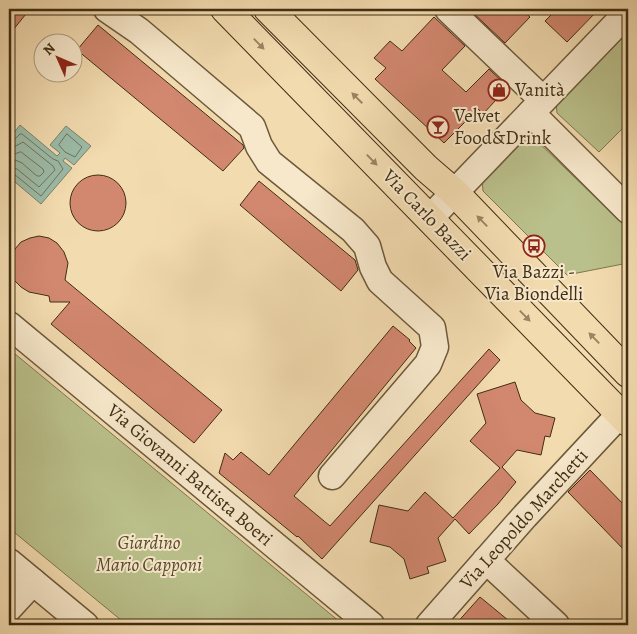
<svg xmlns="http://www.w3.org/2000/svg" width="637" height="634" font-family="Alegreya,serif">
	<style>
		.green { fill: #bac08b; stroke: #7e7750 }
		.water { fill: #9cbba7; stroke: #78836c }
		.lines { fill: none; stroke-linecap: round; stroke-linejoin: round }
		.shore { stroke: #6e745e; stroke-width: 1 }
		.building { fill: #d2876f; stroke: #412e14 }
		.minor-casing { stroke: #6d593b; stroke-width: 29 }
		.major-casing { stroke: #412e14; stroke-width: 30 }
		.minor { stroke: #f7e8cb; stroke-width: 26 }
		.major { stroke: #f2dbaf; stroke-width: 28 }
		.oneway { fill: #9a8462 }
		.labels { text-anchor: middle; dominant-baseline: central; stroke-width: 4; stroke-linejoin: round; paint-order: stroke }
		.poi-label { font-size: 19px; fill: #412e14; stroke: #f7e8cb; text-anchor: start }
		.street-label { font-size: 19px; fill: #412e14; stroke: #f7e8cb }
		.park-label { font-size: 19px; font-style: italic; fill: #594b2c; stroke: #f7e8cb }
	</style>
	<rect width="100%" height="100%" fill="#f2dbaf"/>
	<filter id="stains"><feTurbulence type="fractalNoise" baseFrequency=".004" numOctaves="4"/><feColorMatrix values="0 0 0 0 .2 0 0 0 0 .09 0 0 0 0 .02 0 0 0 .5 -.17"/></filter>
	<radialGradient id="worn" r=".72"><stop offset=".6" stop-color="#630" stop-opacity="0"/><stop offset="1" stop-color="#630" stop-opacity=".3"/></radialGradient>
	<g class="green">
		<path d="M628,29V123L599,152L557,113L556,103Z"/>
		<path d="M524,136L534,138L628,229V263L567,275L483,191L482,179Z"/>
		<path d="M9,349L340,622L344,625H127L9,528Z"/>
	</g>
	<path class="water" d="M20,125L57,156L60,153L50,145L66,126L91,146L74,165L65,158L63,161L72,168L41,204L9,177V139Z"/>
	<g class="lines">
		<g class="shore">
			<path d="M67,134L82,147L75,157L65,152L59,145Z"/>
			<path d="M9,141L14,140L20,134H22L53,159L58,161L63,169L41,196L14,174L9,173"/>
			<path d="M9,148L14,147L23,142L53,166L55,170L39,187L17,169L9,167"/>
			<path d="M21,152L43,169L44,172L40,176H37L22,163L13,159V155Z"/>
		</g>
	</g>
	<g class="building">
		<path d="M9,9H30L9,35Z"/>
		<path d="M469,9H521L530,17L505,43Z"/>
		<path d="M557,9H599L567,42L545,21Z"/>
		<path d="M434,17L465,46L442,70L466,92L489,69L508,87L483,114L478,109L444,143L375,79L386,68L374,58L390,41L402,51Z"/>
		<path d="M98,25L243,145L244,148L223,171L77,50Z"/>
		<circle cx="98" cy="203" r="28"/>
		<path d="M259,181L355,260L358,270L341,291L240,205Z"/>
		<path d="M39,236L49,238L57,243L64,252L68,263L65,280L222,410L194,443L51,324L70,302H50L49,296L29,292L21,287L14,280L10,265L15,249L21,242L30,238Z"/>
		<path d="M393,326L410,340L409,341L416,348L294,496L330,526L489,349L500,360L322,559L298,536L297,537L219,473L225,453L233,460L241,452L269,475Z"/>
		<path d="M515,382L521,400L535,413L555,418L550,437L545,436L541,455L517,450L502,467L516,482L498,504L469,534L455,519L438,538L446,561L427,567L429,573L410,579L404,559L390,547L370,542L379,505L408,511L425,492L453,518L500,468L470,441L486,423L477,394Z"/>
		<path d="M590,470L628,509V554L568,492Z"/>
		<path d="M480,597L514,625H455Z"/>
	</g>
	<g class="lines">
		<g class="minor-casing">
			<g id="minor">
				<path d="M107,9L139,31L252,127L259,146L269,162L353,230L367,246L373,267L380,281L432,328L435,347L428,364L332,476"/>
				<path d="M448,9L543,100"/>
				<path d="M531,113L628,210"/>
				<path d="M430,218L628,12"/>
				<path d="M9,325L371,625"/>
				<path d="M486,560L556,625"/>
				<path d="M9,562L85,625"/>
				<path d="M9,608L33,582"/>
				<path d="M429,625L525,516L620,414"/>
			</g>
		</g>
		<g class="major-casing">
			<g id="major">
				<path d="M225,9L628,422"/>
				<path d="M268,9L426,168L455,193L628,373"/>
			</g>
		</g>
		<use href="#minor" class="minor"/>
		<use href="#major" class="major"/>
	</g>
	<defs><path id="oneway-solid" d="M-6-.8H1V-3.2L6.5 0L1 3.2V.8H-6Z" transform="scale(1.25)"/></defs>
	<g class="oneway">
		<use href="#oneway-solid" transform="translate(259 44) rotate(46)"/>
		<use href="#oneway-solid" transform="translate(357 98) rotate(-135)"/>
		<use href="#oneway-solid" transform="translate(372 160) rotate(46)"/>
		<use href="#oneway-solid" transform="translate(482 221) rotate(-134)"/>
		<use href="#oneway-solid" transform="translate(525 316) rotate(46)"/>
		<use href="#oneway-solid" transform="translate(594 338) rotate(-134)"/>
	</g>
	<defs>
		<g id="shop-ring" transform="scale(1.125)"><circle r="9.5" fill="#f7e8cb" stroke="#8f2418" stroke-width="1.5"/><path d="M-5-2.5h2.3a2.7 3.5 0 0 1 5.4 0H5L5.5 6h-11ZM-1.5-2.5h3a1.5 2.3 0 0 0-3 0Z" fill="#8f2418"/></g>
		<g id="bar-ring" transform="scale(1.125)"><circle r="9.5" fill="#f7e8cb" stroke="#8f2418" stroke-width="1.5"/><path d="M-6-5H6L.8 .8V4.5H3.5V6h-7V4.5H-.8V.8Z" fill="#8f2418"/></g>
		<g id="bus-ring" transform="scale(1.125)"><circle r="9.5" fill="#f7e8cb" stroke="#8f2418" stroke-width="1.5"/><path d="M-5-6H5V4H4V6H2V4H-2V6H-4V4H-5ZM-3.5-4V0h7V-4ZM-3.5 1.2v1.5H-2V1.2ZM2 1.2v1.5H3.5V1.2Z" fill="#8f2418"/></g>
	</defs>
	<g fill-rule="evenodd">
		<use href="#shop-ring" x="499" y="90"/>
		<use href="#bar-ring" x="438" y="127"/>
		<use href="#bus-ring" x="534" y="246"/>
	</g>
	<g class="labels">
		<g class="poi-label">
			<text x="515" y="90">Vanità</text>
			<text x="454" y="116">Velvet<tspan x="454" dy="22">Food&amp;Drink</tspan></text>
			<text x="534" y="272" text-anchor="middle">Via Bazzi -<tspan x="534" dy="22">Via Biondelli</tspan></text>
		</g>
		<g class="street-label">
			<text transform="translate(427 215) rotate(46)">Via Carlo Bazzi</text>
			<text transform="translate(190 475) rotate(40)">Via Giovanni Battista Boeri</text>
			<text transform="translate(524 519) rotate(-48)">Via Leopoldo Marchetti</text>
		</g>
		<g class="park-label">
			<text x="149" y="543">Giardino<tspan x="149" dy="22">Mario Capponi</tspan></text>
		</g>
	</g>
	<rect width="637" height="634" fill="none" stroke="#f2dbaf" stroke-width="30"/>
	<rect x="10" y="10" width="617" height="614" fill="none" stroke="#412e14" stroke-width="2.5"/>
	<rect x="15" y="15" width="607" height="604" fill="none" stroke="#412e14"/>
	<g transform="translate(58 58) rotate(315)"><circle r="24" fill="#f7e8cb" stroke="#ae9e82"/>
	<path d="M0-4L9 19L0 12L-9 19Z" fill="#8f2418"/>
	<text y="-8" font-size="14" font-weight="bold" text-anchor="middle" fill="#412e14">N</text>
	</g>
	<rect width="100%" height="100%" filter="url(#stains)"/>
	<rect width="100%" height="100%" fill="url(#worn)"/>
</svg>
